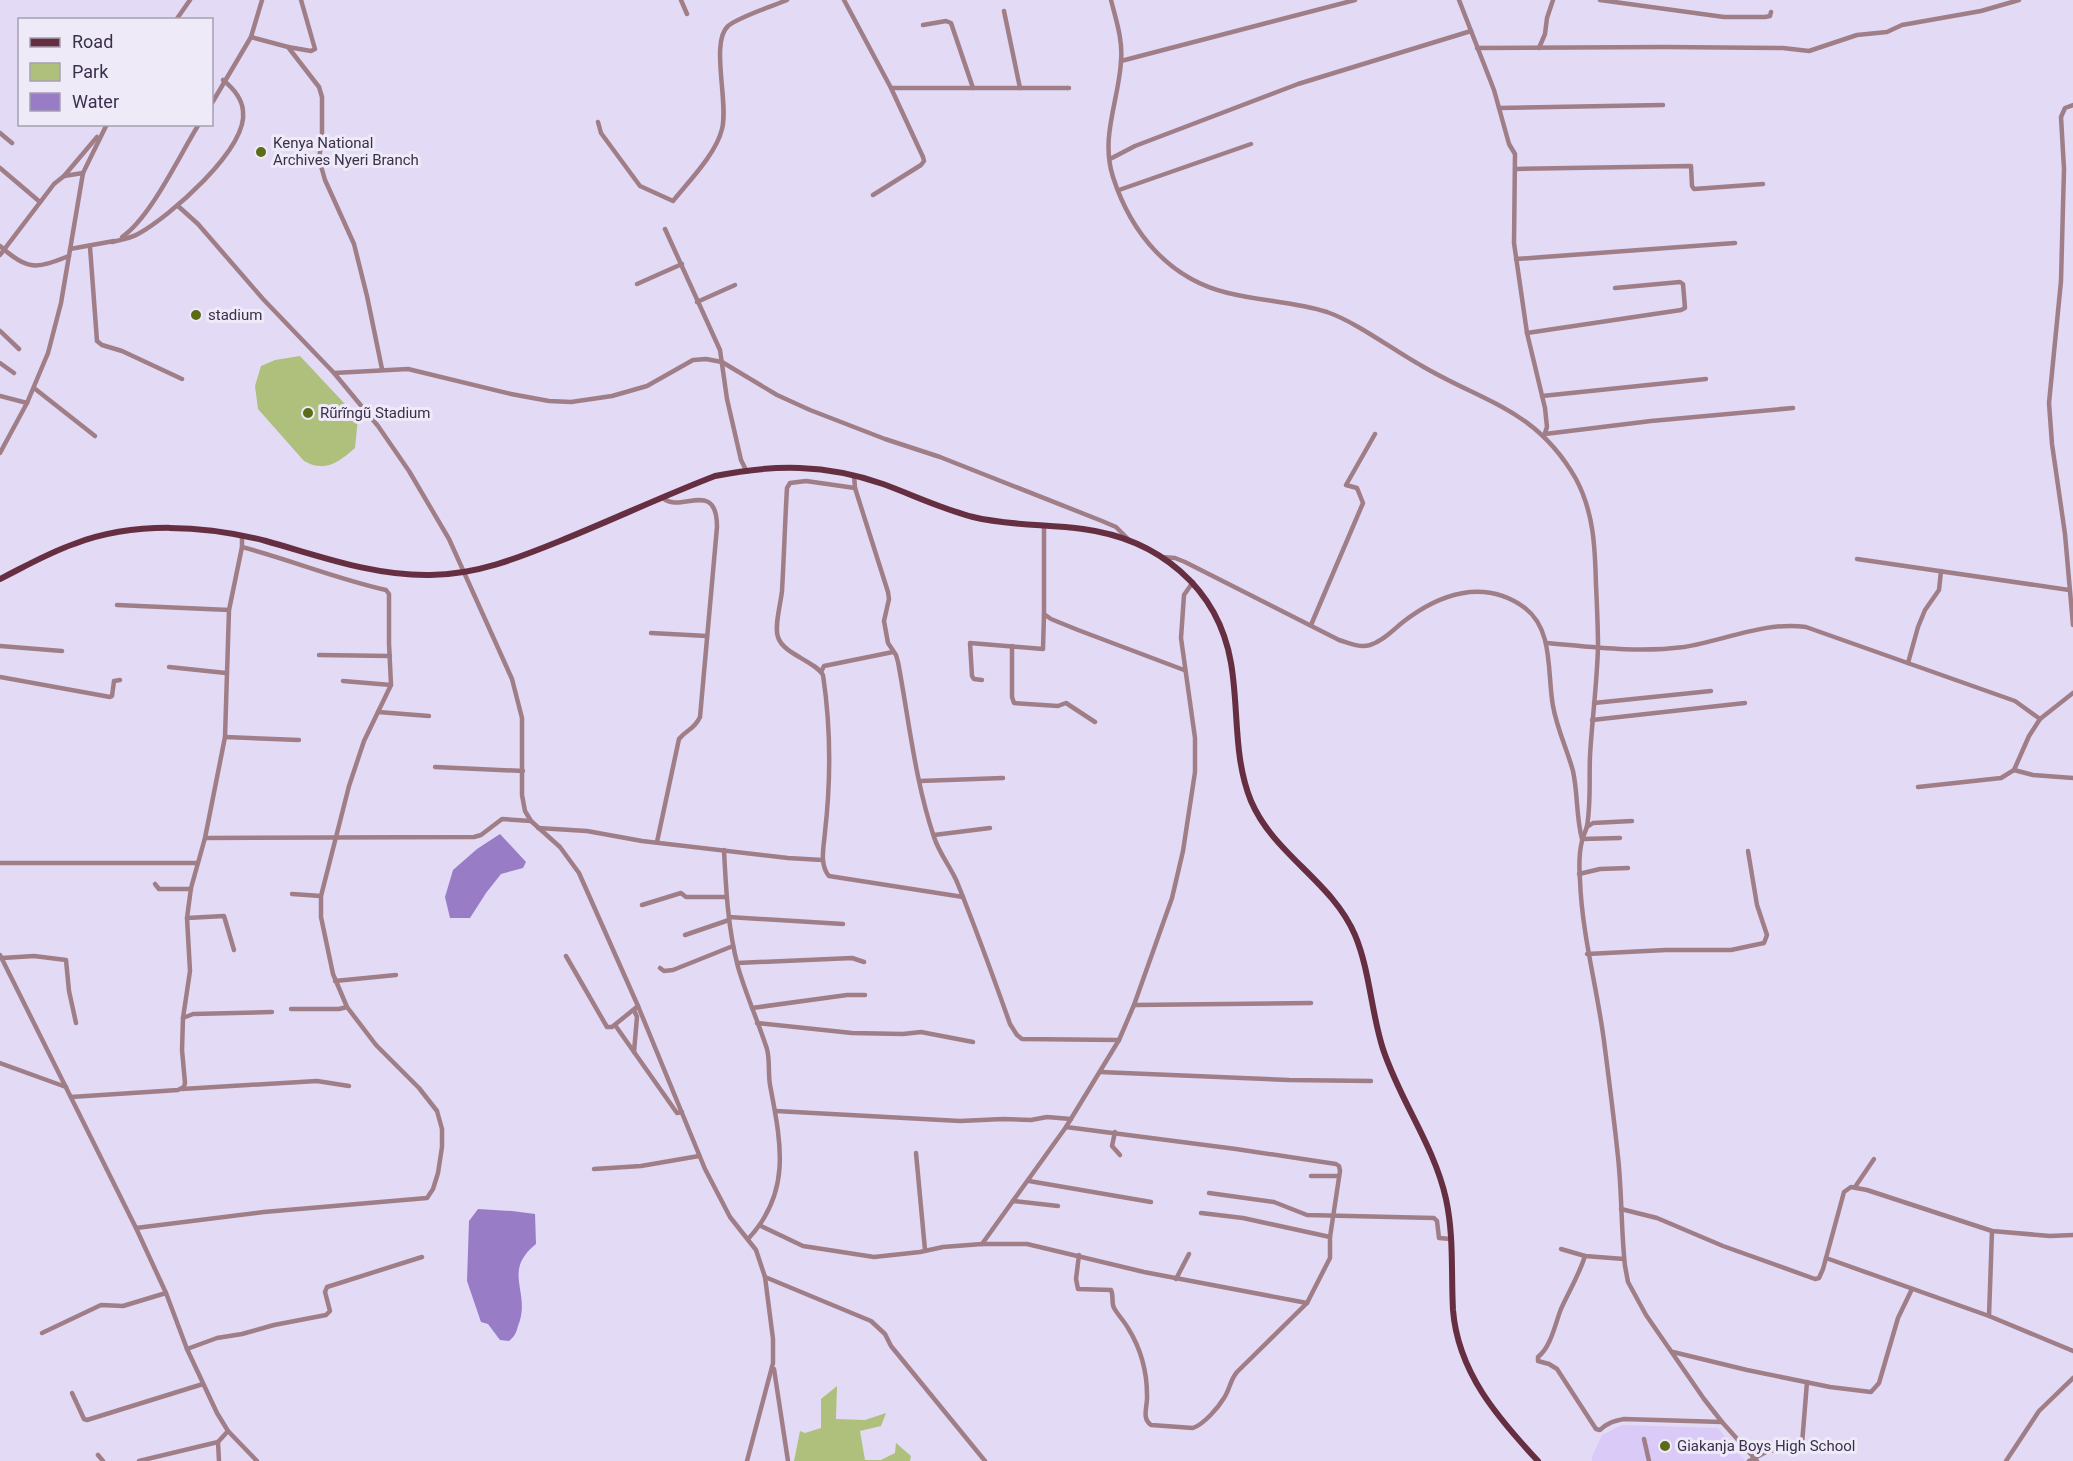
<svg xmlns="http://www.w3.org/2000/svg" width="2073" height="1461" font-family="Roboto,sans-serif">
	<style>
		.built { fill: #dacaf7 }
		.green { fill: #aec07c }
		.water { fill: #987cc6 }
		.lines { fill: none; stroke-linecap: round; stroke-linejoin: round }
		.minor { stroke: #a07e87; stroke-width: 4.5 }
		.major { stroke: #662f41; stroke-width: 6 }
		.poi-dot { fill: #5b6c19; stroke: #eeeaf8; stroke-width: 2 }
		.labels { text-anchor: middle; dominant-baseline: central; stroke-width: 6; stroke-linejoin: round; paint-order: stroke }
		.poi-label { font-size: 15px; fill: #3a304b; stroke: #eeeaf8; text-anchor: start }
	</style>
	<rect width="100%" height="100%" fill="#e3daf6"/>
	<path class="built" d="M1622,1425L1718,1428L1745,1461H1592V1457L1602,1435Z"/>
	<g class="green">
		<path d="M300,356L358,418L355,448C339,462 325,473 304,461L258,409L255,386L261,366L275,360Z"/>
		<path d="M837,1386L836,1419L865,1420L886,1413L881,1426L860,1431L865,1460H881L895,1453L896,1443L911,1456L910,1461H794L800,1431L805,1433L821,1428V1399Z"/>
	</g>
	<g class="water">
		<path d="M500,834L526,862L523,868L501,874L486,893L470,918H450L445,897L453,870L477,849Z"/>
		<path d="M478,1209L512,1211L535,1214L536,1244C501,1272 532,1292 518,1326C516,1333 515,1336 509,1341L500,1340L488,1324L481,1322L467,1281L469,1221Z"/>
	</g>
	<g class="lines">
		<g class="minor">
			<path d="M681,0L687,14"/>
			<path d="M844,0L891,88L923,157L924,161L921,165L873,195"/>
			<path d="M1111,0C1116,20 1123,40 1121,61C1119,100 1100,137 1113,177C1131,233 1169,279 1228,293C1261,301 1295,302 1327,312C1358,323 1393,350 1422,366C1485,403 1536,409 1576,479C1594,513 1595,547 1596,585C1597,606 1598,627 1598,647C1597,684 1592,720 1590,756C1589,779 1591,804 1587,826C1586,831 1583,836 1582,841C1579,853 1579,867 1580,880C1582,935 1597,987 1604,1041C1609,1080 1614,1118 1618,1157C1622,1193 1621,1230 1625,1266L1628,1282L1646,1315L1704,1399L1722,1422L1757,1461"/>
			<path d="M1459,0L1494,90L1509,144L1515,154L1514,243L1527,333L1545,408L1547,427L1544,436"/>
			<path d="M1600,0L1724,17H1765L1770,16L1771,12"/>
			<path d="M1004,11L1020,88"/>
			<path d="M176,20L190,0"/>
			<path d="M923,25L946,21L951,23L973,88"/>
			<path d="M251,37L288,47L319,87L322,97V138L319,159L325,180L354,244L367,296L382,369"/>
			<path d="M288,47L311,51L315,49L301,0"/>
			<path d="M1477,48L1664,47L1783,48L1809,51L1857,35L1887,32L1902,25L1981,11L2019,0"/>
			<path d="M1539,48L1545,34L1547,18L1553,0"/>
			<path d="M1121,61L1355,0"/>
			<path d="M891,88H1069"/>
			<path d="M212,103L251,37L262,0"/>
			<path d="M2073,105L2065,108L2061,117L2064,169L2061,281L2049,403L2052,444L2065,534L2073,625"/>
			<path d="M1499,108L1663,105"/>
			<path d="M598,122L601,133L640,186L673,201C689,181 716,154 722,129C729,103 710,42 728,26C741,16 771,7 787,0"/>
			<path d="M0,133L12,143"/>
			<path d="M1110,159L1135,146L1298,84L1471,31"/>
			<path d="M0,168L40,202"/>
			<path d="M1515,169L1691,166L1692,186L1694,189L1763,184"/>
			<path d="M64,176L97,137"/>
			<path d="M1119,190L1251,144"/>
			<path d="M178,206L198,224L263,299L334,373L378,426L409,471L449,539L512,679L522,718V795L525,811L531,821L560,847L579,873L638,1006L705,1169L730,1217L756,1250L765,1277L773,1339V1363L747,1461"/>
			<path d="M665,229L720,350L727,399L741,460L746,470"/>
			<path d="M122,237C151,217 179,156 199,124"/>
			<path d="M112,242C121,240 131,238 138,234C169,217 248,149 243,111C242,98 233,88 223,80"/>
			<path d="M0,246C28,271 36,269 69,256"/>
			<path d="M90,247L97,341L102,345L122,351L182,379"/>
			<path d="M70,249L114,241"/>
			<path d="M0,255L54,184L64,176L83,173"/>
			<path d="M1516,259L1735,243"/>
			<path d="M637,284L682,264"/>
			<path d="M697,302L735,285"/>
			<path d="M0,331L19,349"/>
			<path d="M1527,333L1681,310L1685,308L1683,284L1680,282L1615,288"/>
			<path d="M0,363L14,373"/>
			<path d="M334,373L408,369L511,394L549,401L571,402L612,396L647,386L693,360L706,359L722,362L777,395L810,410L885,439L940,457L1102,521L1116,527L1128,539"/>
			<path d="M34,388L95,436"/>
			<path d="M0,396L27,403"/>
			<path d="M1542,396L1706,379"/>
			<path d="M1545,434L1651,421L1793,408"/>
			<path d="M0,453L27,403L48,353L61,303L83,173L107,124"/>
			<path d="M854,475L855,488L888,592L889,599L884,621L888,643L896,655L898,662C909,720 915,781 934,837C939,853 950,866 957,882C976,929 993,976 1010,1024L1017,1035L1022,1039L1119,1040"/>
			<path d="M855,488L806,481L790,483L787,488C785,522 784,556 782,591C781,602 774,627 778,637C783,654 815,661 823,675C831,728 831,779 825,832C824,846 819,864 829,876L963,897"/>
			<path d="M1044,526V614L1051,619L1078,630L1184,670"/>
			<path d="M1162,557L1175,558L1185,562L1339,640C1349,643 1359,648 1370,645C1383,641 1393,630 1403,622C1439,594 1484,578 1525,608C1554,630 1547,674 1553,706C1557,729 1567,749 1573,771C1578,794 1576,817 1582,839L1620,838"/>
			<path d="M1857,559L2069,590"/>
			<path d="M117,605L229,610"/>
			<path d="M1311,625L1363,503L1357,488L1346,485L1375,434"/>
			<path d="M651,633L707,636"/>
			<path d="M1546,643C1592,647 1637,653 1684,647C1723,641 1765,621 1806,627L2015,701L2040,719"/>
			<path d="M0,646L62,651"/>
			<path d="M1012,646V697L1014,703L1058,706L1066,703L1095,722"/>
			<path d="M319,655L390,656"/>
			<path d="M1908,663L1918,627L1925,610L1939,590L1941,571"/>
			<path d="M169,667L226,673"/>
			<path d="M821,672L824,666L893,652"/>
			<path d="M0,677L110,697L112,696L114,681L120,680"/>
			<path d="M982,680L974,679L972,676L970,643L1043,649L1044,614"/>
			<path d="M343,681L391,685"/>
			<path d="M1594,703L1711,691"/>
			<path d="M378,712L429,716"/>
			<path d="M1592,720L1745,703"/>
			<path d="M225,737L299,740"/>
			<path d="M435,767L523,771"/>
			<path d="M2014,770L2033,775L2073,778"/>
			<path d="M920,781L1003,778"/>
			<path d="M1918,787L2001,778L2014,770L2029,736L2040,719L2073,693"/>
			<path d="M1587,827L1593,823L1632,821"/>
			<path d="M538,828L587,831L642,841L788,858L822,860"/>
			<path d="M934,835L990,828"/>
			<path d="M205,838L474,837L481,835L502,819L531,821"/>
			<path d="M657,842L679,739C687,729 694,730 700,717L717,527C717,478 680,514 663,498"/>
			<path d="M724,850C726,890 728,929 738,967C746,995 758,1021 767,1049C770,1060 768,1073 770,1085C781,1143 792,1192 748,1239"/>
			<path d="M0,863H197"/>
			<path d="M1579,874L1600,869L1628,868"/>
			<path d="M155,884L159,889H191"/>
			<path d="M292,894L321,896"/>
			<path d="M642,905L681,893L686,897H726"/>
			<path d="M729,917L843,924"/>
			<path d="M187,918L224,916L234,950"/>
			<path d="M685,935L729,920"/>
			<path d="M1587,954L1666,950H1731L1764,943L1767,935L1757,905L1748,851"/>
			<path d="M0,955L136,1228L166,1293L187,1349L217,1413L228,1431L257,1461"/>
			<path d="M566,956L607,1027H612L638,1006"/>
			<path d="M2,958L34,956L66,960L69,991L76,1023"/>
			<path d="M737,963L852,958L864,962"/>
			<path d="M660,968L664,971L673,970L733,946"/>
			<path d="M335,981L396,975"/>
			<path d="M1134,1005L1311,1003"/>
			<path d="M752,1008L847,995H865"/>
			<path d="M291,1009H339L347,1007"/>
			<path d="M183,1018L193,1014L272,1012"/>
			<path d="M757,1023L852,1033L903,1034L921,1032L973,1042"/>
			<path d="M615,1025L677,1113L682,1112"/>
			<path d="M634,1052L637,1017L634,1010"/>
			<path d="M0,1063L66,1087"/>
			<path d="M1100,1072L1289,1080L1371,1081"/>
			<path d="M182,1089L317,1081L349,1086"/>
			<path d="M71,1097L178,1090L184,1087L185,1083L182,1050L183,1018L190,971L187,918L191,888L205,838L225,737L229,610L242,547V536"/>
			<path d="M776,1111L960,1121L1003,1119L1031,1120L1047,1117L1071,1119"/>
			<path d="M1066,1127L1236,1149L1336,1164L1339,1166L1340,1171L1330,1237V1258L1307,1303L1237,1372C1230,1380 1230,1389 1224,1398C1218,1408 1204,1424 1193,1428L1151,1425C1141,1418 1148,1406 1147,1395C1147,1370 1141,1349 1128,1328C1124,1321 1118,1315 1114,1308C1111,1302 1114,1296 1111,1290L1078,1289L1076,1279L1079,1255"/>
			<path d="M1115,1132L1112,1146L1120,1155"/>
			<path d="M916,1153L925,1250"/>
			<path d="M594,1169L641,1166L699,1156"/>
			<path d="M1311,1176H1339"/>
			<path d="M1029,1181L1151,1202"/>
			<path d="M1855,1187L1874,1159"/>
			<path d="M1209,1193L1274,1202L1307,1215L1434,1218L1437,1221L1439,1238L1451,1239"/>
			<path d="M1013,1201L1058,1206"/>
			<path d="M1621,1209L1657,1218L1723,1246L1815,1279L1819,1278L1823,1269L1844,1192L1851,1187L1867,1190L1992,1231L2050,1236L2073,1235"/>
			<path d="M1201,1213L1243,1218L1330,1237"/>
			<path d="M761,1226L803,1246L874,1257L920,1252L943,1247L982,1244H1027L1144,1272L1307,1303"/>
			<path d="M136,1228L264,1212L427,1198L433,1189L438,1173L442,1147V1129L437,1111L419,1088L376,1045L347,1007L333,974L321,917V896L349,786L364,741L391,685L389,643V594L386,590C337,579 291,560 242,547"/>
			<path d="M982,1244L1066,1127L1119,1040L1134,1005L1172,898L1183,851L1195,772V738L1181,638L1184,595L1193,582"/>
			<path d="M1561,1249L1585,1256L1624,1259"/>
			<path d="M1585,1256C1579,1275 1569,1291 1561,1309C1555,1324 1551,1347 1538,1357V1361L1549,1364L1557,1369L1596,1429L1600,1430C1607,1423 1614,1421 1624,1419L1722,1422"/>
			<path d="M1826,1258L1989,1316L2073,1351"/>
			<path d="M765,1277L871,1321L885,1334L891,1346L985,1461"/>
			<path d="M1176,1279L1189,1254"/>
			<path d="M1989,1316L1992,1231"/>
			<path d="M42,1333L101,1305L123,1306L166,1293"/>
			<path d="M187,1349L217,1338L242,1334L274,1325L326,1315L330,1311L325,1292L327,1287L422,1257"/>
			<path d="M1673,1352L1747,1370L1830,1387L1871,1392L1879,1383L1898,1318L1912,1289"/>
			<path d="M774,1369L788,1461"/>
			<path d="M72,1393L84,1419L87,1420L203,1384"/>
			<path d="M1644,1439L1649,1461"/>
			<path d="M98,1455L103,1461"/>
			<path d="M139,1461L218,1442"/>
			<path d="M219,1461L218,1442L228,1431"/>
			<path d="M1749,1461L1768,1451L1790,1448L1802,1444L1807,1382"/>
			<path d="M2006,1461L2039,1411L2073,1378"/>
		</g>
		<path class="major" d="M0,579C24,567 48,553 74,544C134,521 205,525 266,541C320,556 373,576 430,575C476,575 518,558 560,541C612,520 663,496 715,476C774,464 826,464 883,484C913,495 942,509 973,517C1009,526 1047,524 1083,529C1158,539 1218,587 1231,663C1239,709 1233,757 1251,801C1274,855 1332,881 1355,935C1370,971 1371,1012 1383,1049C1400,1101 1434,1145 1446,1199C1454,1236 1451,1273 1453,1310C1458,1372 1497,1417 1538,1461"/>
	</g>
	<g class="poi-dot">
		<circle cx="261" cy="152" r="6"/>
		<circle cx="196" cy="315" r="6"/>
		<circle cx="308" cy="413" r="6"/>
		<circle cx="1665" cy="1446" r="6"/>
	</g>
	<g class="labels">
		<g class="poi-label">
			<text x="273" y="143">Kenya National<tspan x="273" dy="17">Archives Nyeri Branch</tspan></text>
			<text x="208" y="315">stadium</text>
			<text x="320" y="413">Rũrĩngũ Stadium</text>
			<text x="1677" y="1446">Giakanja Boys High School</text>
		</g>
	</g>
	<rect x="18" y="18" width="195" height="108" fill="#eeeaf8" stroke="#a6a0b3" stroke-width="1.5"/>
	<rect x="30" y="38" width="30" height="9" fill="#662f41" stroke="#a6a0b3" stroke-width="1.5"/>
	<text x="72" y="48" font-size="18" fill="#3a304b">Road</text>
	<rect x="30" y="63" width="30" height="18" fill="#aec07c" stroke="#a6a0b3" stroke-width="1.5"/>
	<text x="72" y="78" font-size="18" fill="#3a304b">Park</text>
	<rect x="30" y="93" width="30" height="18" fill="#987cc6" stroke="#a6a0b3" stroke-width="1.5"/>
	<text x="72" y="108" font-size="18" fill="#3a304b">Water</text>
</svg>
